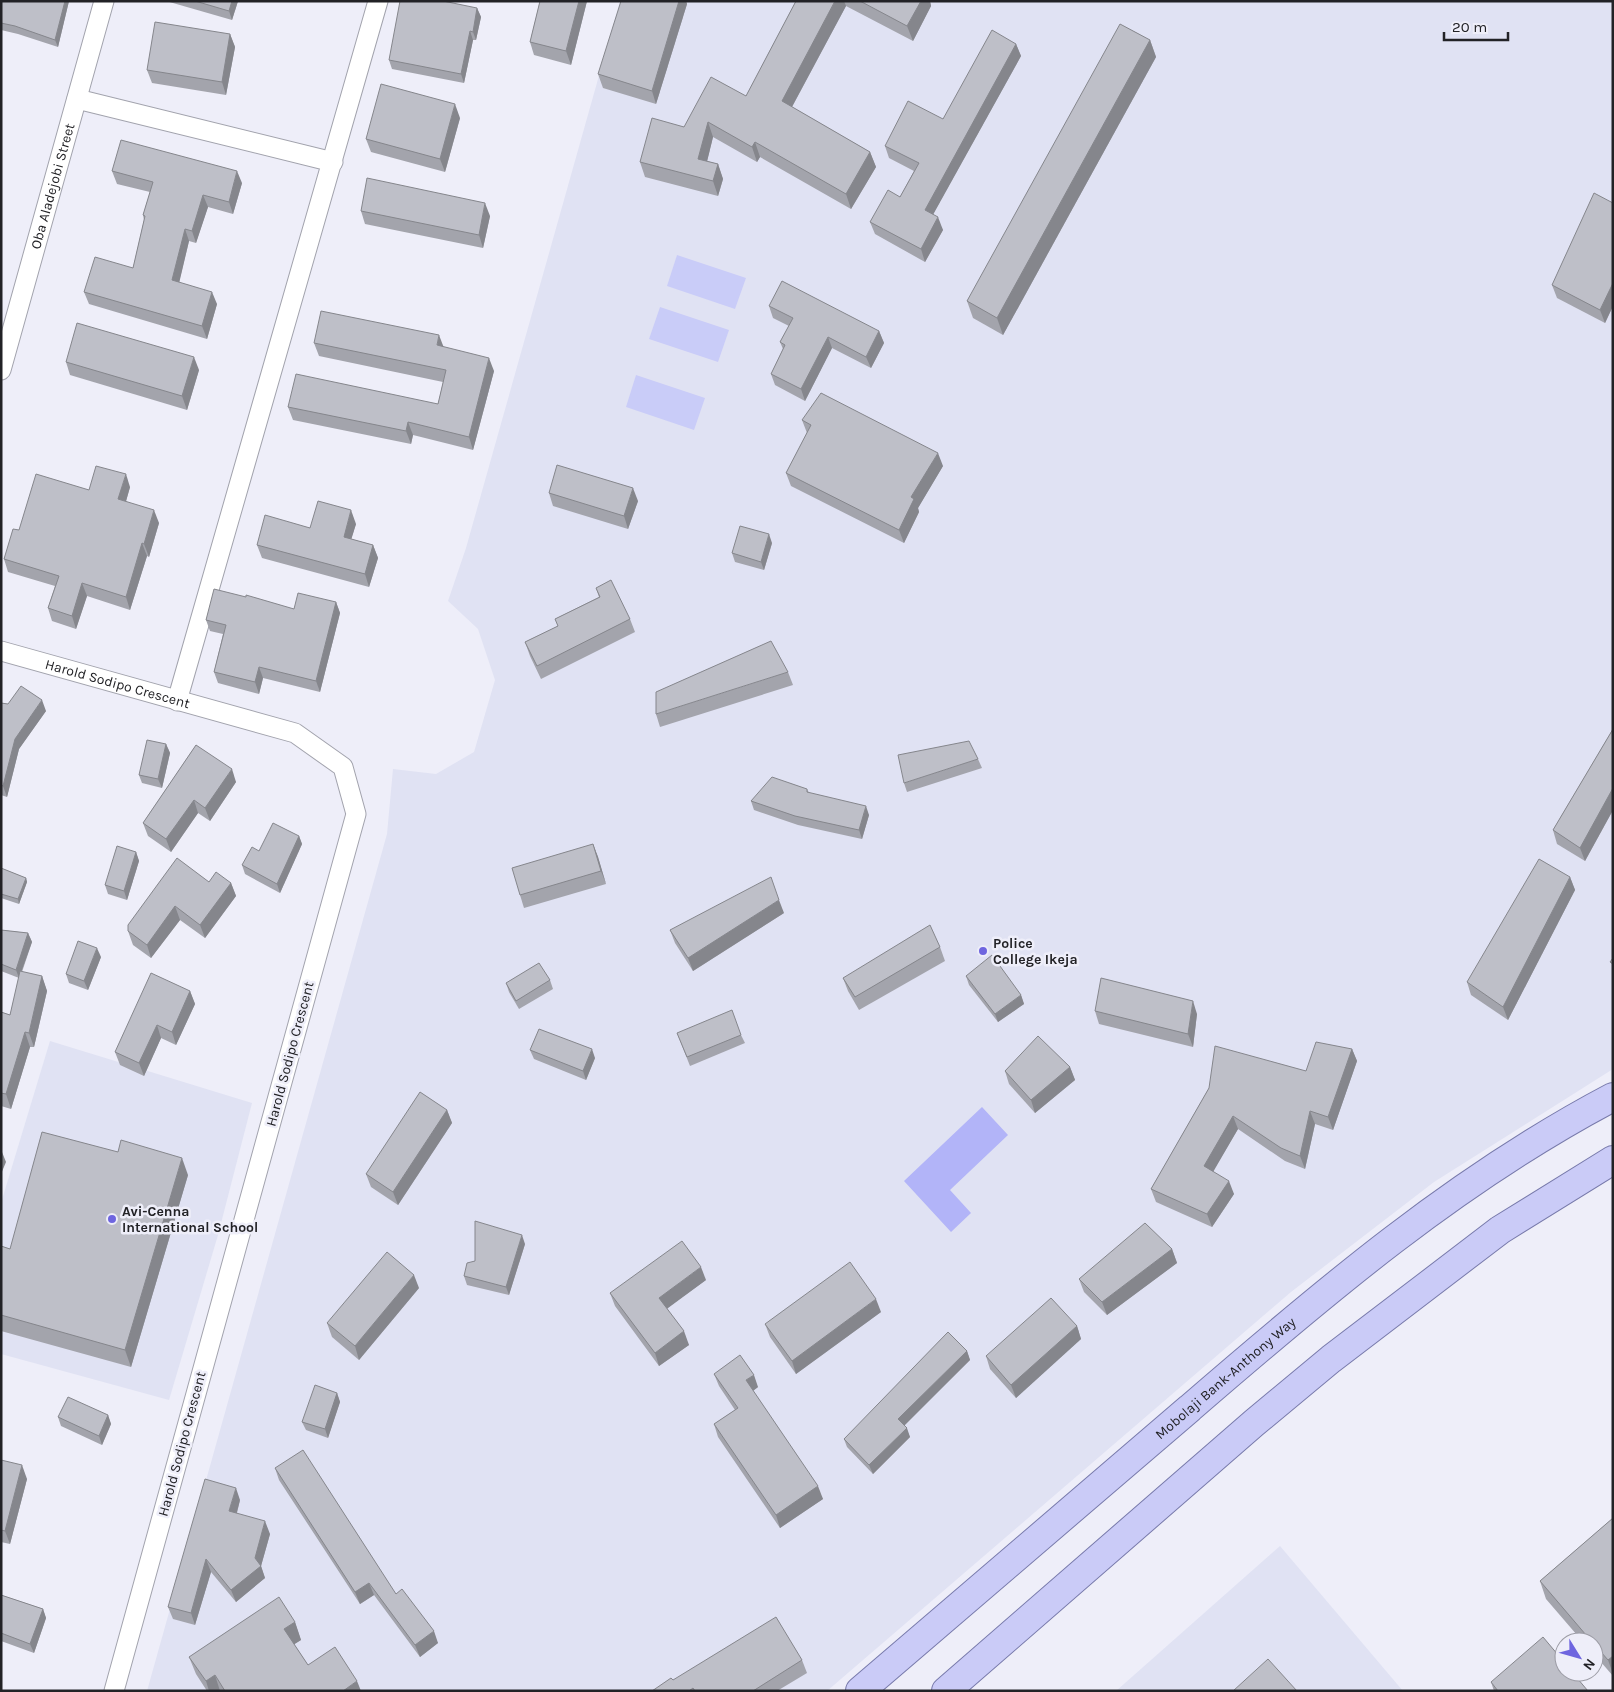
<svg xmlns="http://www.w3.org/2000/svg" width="1614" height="1692" font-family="Karla,sans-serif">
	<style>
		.built { fill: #e0e2f3 }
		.green { fill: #c9ccf8 }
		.water { fill: #b2b4f8 }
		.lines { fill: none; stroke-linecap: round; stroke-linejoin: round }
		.minor-casing { stroke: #a2a3ad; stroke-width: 21 }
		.primary-casing { stroke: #787aab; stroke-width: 30 }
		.minor { stroke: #fff; stroke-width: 19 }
		.primary { stroke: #cacbf7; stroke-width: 28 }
		.wall { fill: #a3a4ac }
		.shaded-wall { fill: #85868c }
		.building { fill: #bebfc8; stroke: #85868c }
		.poi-dot { fill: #6e65df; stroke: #eeeef9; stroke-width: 2 }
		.labels { text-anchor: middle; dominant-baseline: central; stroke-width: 5; stroke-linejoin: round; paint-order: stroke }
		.street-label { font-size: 14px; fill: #222226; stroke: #eeeef9 }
		.poi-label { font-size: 14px; font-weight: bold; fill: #222226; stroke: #eeeef9; text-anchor: start }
	</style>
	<rect width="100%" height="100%" fill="#eeeef9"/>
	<g class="built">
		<path d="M620,1H1613V1069L1434,1182L1291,1292L827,1691H147L387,834L393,769L436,774L474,752L495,680L478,629L448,601L466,548Z"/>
		<path d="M50,1041L252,1103L218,1235L169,1400L1,1354V1203Z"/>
		<path d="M1280,1546L1403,1691H1116Z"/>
	</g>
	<g class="green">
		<path d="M677,255L746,278L735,309L667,286Z"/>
		<path d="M660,307L729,330L718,362L649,339Z"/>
		<path d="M636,375L705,398L694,430L626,407Z"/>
	</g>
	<path class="water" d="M982,1107L1008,1135L950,1190L971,1213L951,1232L904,1181Z"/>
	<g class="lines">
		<g class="minor-casing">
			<g id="minor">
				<path d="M77,99L333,162"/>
				<path id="s1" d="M1,370L104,1"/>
				<path id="s2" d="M1,651L295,733L343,767L356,814L114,1691"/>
				<path d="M177,701L378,1"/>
			</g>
		</g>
		<g class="primary-casing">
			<g id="primary">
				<path id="s3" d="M860,1691C970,1596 1080,1502 1190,1408C1323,1293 1457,1179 1613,1097"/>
				<path d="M946,1691L1254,1423L1331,1359L1500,1230L1613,1160"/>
			</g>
		</g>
		<use href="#minor" class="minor"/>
		<use href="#primary" class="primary"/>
	</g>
	<g class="wall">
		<path d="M1,1H69L58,47L18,34L1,30Z"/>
		<path d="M166,1H238L232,20Z"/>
		<path d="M540,1H587L571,65L534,55L530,42Z"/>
		<path d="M679,1H686L687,4L656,104L603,88L598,74Z"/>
		<path d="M796,1H930L931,6L913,41L846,6L792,107L870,152L876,167L851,209L760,157L757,162L713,137L707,161L718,164L723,179L718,196L645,177L640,162L746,96Z"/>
		<path d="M477,8L481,17L476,40H473L464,83L392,69L389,60Z"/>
		<path d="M230,34L235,47L226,95L152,83L147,70Z"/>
		<path d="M1150,40L1156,57L1003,335L973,318L967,301Z"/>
		<path d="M1016,44L1021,56L933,214L943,230L925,262L875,234L870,222L900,197L914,171L889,158L885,146L943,119Z"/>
		<path d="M460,118L445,172L371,152L366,139Z"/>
		<path d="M112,171L242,183L233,214L208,207L196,243L189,241L179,282L217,304L207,339L89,304L84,292L133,268L144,220L143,215L150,192L117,184Z"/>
		<path d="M1613,203V306L1605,323L1557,298L1552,285Z"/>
		<path d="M361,211L490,216L483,248L365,224Z"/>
		<path d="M769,306L879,331L884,343L871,368L832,348L805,401L775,385L771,374L783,349L780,342L789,326L773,318Z"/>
		<path d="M314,343L443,347L494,371L473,450L413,435L411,444L293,420L288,407L438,404L443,382L319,356Z"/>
		<path d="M66,362L199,370L187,410L70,375Z"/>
		<path d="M802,420L943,466L918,508L919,512L904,543L791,486L786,473L807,433Z"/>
		<path d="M130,487L126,501L159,523L149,557L147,556L130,610L87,596L76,629L52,621L48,608L55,586L8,572L4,559L19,530L89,490Z"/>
		<path d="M549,493L638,501L628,529L553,506Z"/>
		<path d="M356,524L351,539L373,545L378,558L369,587L262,558L257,545L310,528Z"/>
		<path d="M772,543L764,570L735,562L732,553Z"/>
		<path d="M596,588L630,619L635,632L541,679L530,656L525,642L558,626L555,619L599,597Z"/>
		<path d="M336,602L340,613L320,692L263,678L259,694L218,683L214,672L223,634L210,631L206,620L294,609Z"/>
		<path d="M788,672L793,685L660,727L656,714Z"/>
		<path d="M1,703L46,711L19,749L7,797L1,795Z"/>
		<path d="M1613,729V810L1585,861L1557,844L1553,830Z"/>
		<path d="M166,744L170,753L162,788L142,783L139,775Z"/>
		<path d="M196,745L236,782L210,821L198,813L171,852L148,836L143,823Z"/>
		<path d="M978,759L982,768L907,792L904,783Z"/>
		<path d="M807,789L809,793L869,815L862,839L798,825L754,810L751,801Z"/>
		<path d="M299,836L302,844L280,893L245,874L242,865L259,851Z"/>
		<path d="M593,844L598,857L606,884L524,908L520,895Z"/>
		<path d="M136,852L139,861L127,900L108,894L105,885Z"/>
		<path d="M1,868L26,878L27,882L19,904L1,898Z"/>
		<path d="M1570,877L1575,890L1508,1020L1471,995L1467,982Z"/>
		<path d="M209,882L231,883L236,896L205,938L180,920L151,958L133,945L128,931Z"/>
		<path d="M784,913L693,971L675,943L670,930Z"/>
		<path d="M1,930L28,933L32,942L22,972L42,976L47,991L34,1047H30L11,1109L1,1106V1012L10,1015L19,978L1,971Z"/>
		<path d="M940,947L945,961L859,1010L848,991L843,978Z"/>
		<path d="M101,957L88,990L69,983L66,974Z"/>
		<path d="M966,976L1021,995L1024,1004L998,1022L969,985Z"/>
		<path d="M550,980L553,989L519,1009L509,992L506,983Z"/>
		<path d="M190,991L195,1004L176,1045L161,1038L144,1076L120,1065L115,1052Z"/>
		<path d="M1095,1011L1197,1014L1193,1047L1099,1024Z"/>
		<path d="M677,1033L741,1035L745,1043L690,1066Z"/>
		<path d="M1352,1049L1357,1061L1333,1130L1315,1124L1305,1169L1285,1161L1238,1129L1213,1171L1234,1194L1212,1227L1156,1202L1151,1189L1209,1088L1306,1071Z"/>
		<path d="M530,1050L595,1058L586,1080L534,1059Z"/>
		<path d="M1070,1067L1075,1080L1035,1113L1009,1084L1005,1071Z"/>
		<path d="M447,1110L452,1123L398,1205L371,1187L366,1174Z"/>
		<path d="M118,1152L188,1175L131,1367L1,1331V1246L10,1249Z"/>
		<path d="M525,1244L509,1295L467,1285L464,1276L475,1261Z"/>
		<path d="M1172,1249L1177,1263L1107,1315L1084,1292L1079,1279Z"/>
		<path d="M706,1280L667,1308L689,1345L659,1366L615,1306L610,1293Z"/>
		<path d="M419,1288L359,1360L332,1337L327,1323Z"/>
		<path d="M881,1312L796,1374L770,1337L765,1324Z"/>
		<path d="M1077,1326L1081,1339L1016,1398L990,1369L986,1356Z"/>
		<path d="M967,1351L970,1360L904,1425L910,1437L873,1474L847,1447L844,1439Z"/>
		<path d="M714,1374L758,1387L753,1391L823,1499L780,1528L718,1437L714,1424L735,1410L719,1386Z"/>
		<path d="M337,1393L340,1402L328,1438L306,1430L302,1422Z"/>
		<path d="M108,1415L111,1424L102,1445L61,1426L58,1417Z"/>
		<path d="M1,1460L27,1479L10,1544L1,1542Z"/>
		<path d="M275,1468L396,1594L438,1643L420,1657L374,1595L360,1604L279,1480Z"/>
		<path d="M240,1500L237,1513L270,1534L261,1566L265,1578L236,1602L211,1572L195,1625L173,1619L168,1607Z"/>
		<path d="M1613,1518V1676L1594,1654V1642H1583L1546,1599L1540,1581Z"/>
		<path d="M1,1595L43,1609L46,1618L34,1653L1,1641Z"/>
		<path d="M295,1622L301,1640L294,1644L308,1665L361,1691H207L196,1674L189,1657Z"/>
		<path d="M802,1660L807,1673L777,1691H652L673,1680Z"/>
		<path d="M1491,1682L1588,1691H1494Z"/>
	</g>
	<g class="shaded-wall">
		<path d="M65,1H69L58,47L55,40Z"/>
		<path d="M232,1H238L232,20L229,11Z"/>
		<path d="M579,1H587L571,65L566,51Z"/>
		<path d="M679,1H686L687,4L656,104L652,91Z"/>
		<path d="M835,1H844L846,6L787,116L782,101Z"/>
		<path d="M921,1H930L931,6L913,41L907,26Z"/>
		<path d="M477,8L481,17L476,40L473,32Z"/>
		<path d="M470,31L473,40L464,83L461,74Z"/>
		<path d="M230,34L235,47L226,95L222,82Z"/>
		<path d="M1150,40L1156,57L1003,335L997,318Z"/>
		<path d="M1016,44L1021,56L929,222L925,210Z"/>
		<path d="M455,104L460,118L445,172L440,159Z"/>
		<path d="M708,122L713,137L704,174L698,159Z"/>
		<path d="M755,142L760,157L757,162L752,147Z"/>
		<path d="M870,152L876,167L851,209L846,194Z"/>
		<path d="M718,164L723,179L718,196L713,181Z"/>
		<path d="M237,171L242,183L233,214L229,202Z"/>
		<path d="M203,195L208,207L196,243L192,231Z"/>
		<path d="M485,203L490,216L483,248L479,235Z"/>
		<path d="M938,217L943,230L925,262L921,249Z"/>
		<path d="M185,229L189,241L177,292L172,280Z"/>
		<path d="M1613,283V306L1605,323L1600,310Z"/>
		<path d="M212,292L217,304L207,339L202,326Z"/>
		<path d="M879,331L884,343L871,368L866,357Z"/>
		<path d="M439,335L444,348L437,345Z"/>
		<path d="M828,337L832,348L805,401L801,389Z"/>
		<path d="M194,357L199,370L187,410L182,396Z"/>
		<path d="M489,358L494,371L473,450L469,437Z"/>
		<path d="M408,422L413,435L411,444L406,431Z"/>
		<path d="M938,453L943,466L918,508L919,512L904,543L899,530L911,497Z"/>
		<path d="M126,474L130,487L123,512L118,499Z"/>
		<path d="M633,488L638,501L628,529L624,516Z"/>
		<path d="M154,510L159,523L149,557L144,544Z"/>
		<path d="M351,510L356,524L348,550L344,537Z"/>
		<path d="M769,534L772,543L764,570L761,562Z"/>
		<path d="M142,543L147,556L130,610L126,597Z"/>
		<path d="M373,545L378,558L369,587L365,574Z"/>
		<path d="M82,583L87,596L76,629L72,616Z"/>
		<path d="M336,602L340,613L320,692L316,681Z"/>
		<path d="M259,667L263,678L259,694L255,682Z"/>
		<path d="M42,700L46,711L19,749L7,797L3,786L15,739Z"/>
		<path d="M166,744L170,753L162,788L158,779Z"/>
		<path d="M232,769L236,782L210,821L205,808Z"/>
		<path d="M1613,788V810L1585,861L1580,848Z"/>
		<path d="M194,800L198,813L171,852L166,839Z"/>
		<path d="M866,806L869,815L862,839L859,830Z"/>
		<path d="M299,836L302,844L280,893L277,884Z"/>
		<path d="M593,844L598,857L606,884L601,871Z"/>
		<path d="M136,852L139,861L127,900L124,891Z"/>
		<path d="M1570,877L1575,890L1508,1020L1503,1007Z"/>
		<path d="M26,878L27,882L19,904L18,899Z"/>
		<path d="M231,883L236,896L205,938L200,925Z"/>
		<path d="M779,900L784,913L693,971L688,958Z"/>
		<path d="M175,906L180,920L151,958L147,945Z"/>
		<path d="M28,933L32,942L19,978L16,970Z"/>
		<path d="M97,948L101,957L88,990L84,981Z"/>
		<path d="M42,976L47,991L34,1047L29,1033Z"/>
		<path d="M190,991L195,1004L176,1045L172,1032Z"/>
		<path d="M1021,995L1024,1004L998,1022L995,1014Z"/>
		<path d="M1193,1001L1197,1014L1193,1047L1188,1034Z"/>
		<path d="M157,1025L161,1038L144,1076L139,1063Z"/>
		<path d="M25,1032L30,1047L11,1109L6,1094Z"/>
		<path d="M592,1049L595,1058L586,1080L583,1071Z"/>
		<path d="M1352,1049L1357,1061L1333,1130L1328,1117Z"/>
		<path d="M1070,1067L1075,1080L1035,1113L1031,1100Z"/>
		<path d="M447,1110L452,1123L398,1205L393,1192Z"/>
		<path d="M1310,1111L1315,1124L1305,1169L1300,1156Z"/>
		<path d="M1233,1116L1238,1129L1209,1179L1204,1166Z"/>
		<path d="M2,1152L6,1162L1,1174V1154Z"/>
		<path d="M182,1158L188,1175L131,1367L125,1350Z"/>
		<path d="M1229,1181L1234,1194L1212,1227L1207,1214Z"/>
		<path d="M522,1235L525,1244L509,1295L506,1287Z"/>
		<path d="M1172,1249L1177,1263L1107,1315L1102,1302Z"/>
		<path d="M701,1267L706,1280L664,1311L659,1298Z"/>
		<path d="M414,1275L419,1288L359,1360L355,1346Z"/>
		<path d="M876,1299L881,1312L796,1374L792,1361Z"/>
		<path d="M1077,1326L1081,1339L1016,1398L1011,1385Z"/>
		<path d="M684,1331L689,1345L659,1366L655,1353Z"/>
		<path d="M967,1351L970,1360L902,1428L898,1419Z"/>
		<path d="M754,1375L758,1387L750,1393L746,1380Z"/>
		<path d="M337,1393L340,1402L328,1438L325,1429Z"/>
		<path d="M108,1415L111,1424L102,1445L99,1436Z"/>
		<path d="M907,1428L910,1437L873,1474L869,1465Z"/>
		<path d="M22,1465L27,1479L10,1544L5,1531Z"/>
		<path d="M818,1486L823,1499L780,1528L776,1515Z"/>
		<path d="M236,1488L240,1500L234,1523L229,1511Z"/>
		<path d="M265,1521L270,1534L261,1566L265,1578L236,1602L231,1590L255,1558Z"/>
		<path d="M206,1559L211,1572L195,1625L191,1613Z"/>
		<path d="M369,1583L374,1595L360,1604L355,1592Z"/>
		<path d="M43,1609L46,1618L34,1653L30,1644Z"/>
		<path d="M295,1622L301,1640L290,1647L284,1629Z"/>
		<path d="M434,1631L438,1643L420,1657L415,1645Z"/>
		<path d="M1613,1656V1674L1608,1660Z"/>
		<path d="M215,1675L220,1691H209L206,1681Z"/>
		<path d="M357,1681L361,1691H343Z"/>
	</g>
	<g class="building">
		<path d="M1,1H65L55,40L15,26L1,23Z"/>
		<path d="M195,1H232L229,11Z"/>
		<path d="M400,1H443L477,8L473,32L470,31L461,74L389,60Z"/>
		<path d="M540,1H579L566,51L530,42Z"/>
		<path d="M621,1H679L652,91L598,74Z"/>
		<path d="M796,1H835L782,101L870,152L846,194L755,142L752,147L708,122L698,159L718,164L713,181L640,162L652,118L684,127L711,77L746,96Z"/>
		<path d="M860,1H921L907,26Z"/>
		<path d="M155,22L230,34L222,82L147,70Z"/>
		<path d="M1120,24L1150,40L997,318L967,301Z"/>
		<path d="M992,30L1016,44L925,210L938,217L921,249L870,222L888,190L900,197L919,163L885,146L908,101L943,119Z"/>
		<path d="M381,84L455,104L440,159L366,139Z"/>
		<path d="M121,140L237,171L229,202L203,195L192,231L185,229L172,280L212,292L202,326L84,292L95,257L133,268L145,216L143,215L153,182L112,171Z"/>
		<path d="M367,178L485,203L479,235L361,211Z"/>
		<path d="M1594,193L1613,203V283L1600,310L1552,285Z"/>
		<path d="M782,281L879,331L866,357L828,337L801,389L771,374L785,345L780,342L793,318L769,306Z"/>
		<path d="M321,311L439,335L437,345L489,358L469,437L408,422L406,431L288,407L296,374L438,404L446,370L314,343Z"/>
		<path d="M77,323L194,357L182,396L66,362Z"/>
		<path d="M821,393L938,453L911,497L914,499L899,530L786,473L811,425L802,420Z"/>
		<path d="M557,465L633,488L624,516L549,493Z"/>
		<path d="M96,466L126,474L118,499L154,510L144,544L142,543L126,597L82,583L72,616L48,608L59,576L4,559L13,529L19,530L36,474L89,490Z"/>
		<path d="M318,501L351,510L344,537L373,545L365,574L257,545L265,515L310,528Z"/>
		<path d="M740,526L769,534L761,562L732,553Z"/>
		<path d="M611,580L630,619L537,666L525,642L558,626L555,619L600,597L596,588Z"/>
		<path d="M214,589L246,597V595L294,609L298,593L336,602L316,681L259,667L255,682L214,672L226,625L206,620Z"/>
		<path d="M771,641L788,672L656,714V692Z"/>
		<path d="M21,686L42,700L15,739L3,786L1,785V703L8,704Z"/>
		<path d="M1613,729V788L1580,848L1553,830Z"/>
		<path d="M147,740L166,744L158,779L139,775Z"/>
		<path d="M969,741L978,759L904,783L898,755Z"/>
		<path d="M196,745L232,769L205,808L194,800L166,839L143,823Z"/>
		<path d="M772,777L807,789V792L866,806L859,830L795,816L751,801Z"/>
		<path d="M273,823L299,836L277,884L242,865L252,847L259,851Z"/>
		<path d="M593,844L601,871L520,895L512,868Z"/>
		<path d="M117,846L136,852L124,891L105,885Z"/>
		<path d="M177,858L209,882L216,872L231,883L200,925L175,906L147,945L128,931V925Z"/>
		<path d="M1539,859L1570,877L1503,1007L1467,982Z"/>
		<path d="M1,868L26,878L18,899L1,894Z"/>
		<path d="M771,877L779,900L688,958L670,930Z"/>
		<path d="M930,925L940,947L855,997L843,978Z"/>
		<path d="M1,930L28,933L16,970L1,964Z"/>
		<path d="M78,941L97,948L84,981L66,974Z"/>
		<path d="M992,955L1021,995L995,1014L966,976Z"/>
		<path d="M1613,958V964L1610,962Z"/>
		<path d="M539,963L550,980L516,1001L506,983Z"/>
		<path d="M20,971L42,976L29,1033L25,1032L6,1094L1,1093V1012L10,1015Z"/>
		<path d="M151,973L190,991L172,1032L157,1025L139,1063L115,1052Z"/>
		<path d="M1101,978L1193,1001L1188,1034L1095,1011Z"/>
		<path d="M732,1010L741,1035L687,1057L677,1033Z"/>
		<path d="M539,1029L592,1049L583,1071L530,1050Z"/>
		<path d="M1038,1036L1070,1067L1031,1100L1005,1071Z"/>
		<path d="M1316,1042L1352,1049L1328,1117L1310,1111L1300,1156L1281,1148L1233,1116L1204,1166L1229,1181L1207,1214L1151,1189L1209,1088L1215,1046L1306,1071Z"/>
		<path d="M420,1092L447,1110L393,1192L366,1174Z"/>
		<path d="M42,1132L118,1152L121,1140L182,1158L125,1350L1,1315V1246L10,1249Z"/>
		<path d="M475,1221L522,1235L506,1287L464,1276L467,1263L475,1261Z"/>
		<path d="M1145,1223L1172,1249L1102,1302L1079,1279Z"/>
		<path d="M682,1241L701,1267L659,1298L684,1331L655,1353L610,1293Z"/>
		<path d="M387,1252L414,1275L355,1346L327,1323Z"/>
		<path d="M850,1262L876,1299L792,1361L765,1324Z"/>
		<path d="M1051,1298L1077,1326L1011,1385L986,1356Z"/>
		<path d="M948,1332L967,1351L898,1419L907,1428L869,1465L844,1439Z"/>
		<path d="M740,1355L754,1375L746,1380L818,1486L776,1515L714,1424L738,1408L714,1374Z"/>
		<path d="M315,1385L337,1393L325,1429L302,1422Z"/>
		<path d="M68,1397L108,1415L99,1436L58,1417Z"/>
		<path d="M303,1450L396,1594L402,1589L434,1631L415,1645L369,1583L355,1592L275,1468Z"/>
		<path d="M1,1460L22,1465L5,1531L1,1530Z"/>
		<path d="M205,1479L236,1488L229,1511L265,1521L255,1558L261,1566L231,1590L206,1559L191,1613L168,1607Z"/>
		<path d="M1613,1518V1656L1608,1660L1594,1644V1642H1592L1540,1581Z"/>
		<path d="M1,1595L43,1609L30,1644L1,1633Z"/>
		<path d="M279,1597L295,1622L284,1629L308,1665L335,1647L357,1681L343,1691H225L215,1675L206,1681L189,1657Z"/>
		<path d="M776,1617L802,1660L753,1691H695L693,1688L689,1691H652L671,1678L673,1680Z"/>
		<path d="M1543,1637L1564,1662V1672H1572L1588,1691H1498L1491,1682Z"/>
		<path d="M1268,1659L1297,1691H1233Z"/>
	</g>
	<g class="poi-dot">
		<circle cx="983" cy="951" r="5"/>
		<circle cx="112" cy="1219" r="5"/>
	</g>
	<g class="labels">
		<g class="street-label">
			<text stroke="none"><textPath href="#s1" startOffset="191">Oba Aladejobi Street</textPath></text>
			<text stroke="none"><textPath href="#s2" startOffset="121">Harold Sodipo Crescent</textPath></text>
			<text transform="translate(290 1054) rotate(-75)">Harold Sodipo Crescent</text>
			<text stroke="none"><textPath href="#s3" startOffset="481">Mobolaji Bank-Anthony Way</textPath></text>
			<text transform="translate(182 1444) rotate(-75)">Harold Sodipo Crescent</text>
		</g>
		<g class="poi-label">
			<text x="993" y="943">Police<tspan x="993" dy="16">College Ikeja</tspan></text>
			<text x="122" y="1211">Avi-Cenna<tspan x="122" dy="16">International School</tspan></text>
		</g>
	</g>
	<rect width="1614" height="1692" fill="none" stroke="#222226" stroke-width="5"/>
	<g transform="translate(1579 1657) rotate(127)"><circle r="24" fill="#eeeef9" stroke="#9c9ca5"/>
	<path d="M0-4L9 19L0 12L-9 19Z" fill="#6e65df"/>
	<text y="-8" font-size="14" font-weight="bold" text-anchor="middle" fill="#222226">N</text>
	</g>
	<path d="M1444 32v8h64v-8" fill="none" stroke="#222226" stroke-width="2.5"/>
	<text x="1452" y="32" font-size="15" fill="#222226" stroke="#eeeef9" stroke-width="4" paint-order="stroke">20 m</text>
</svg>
